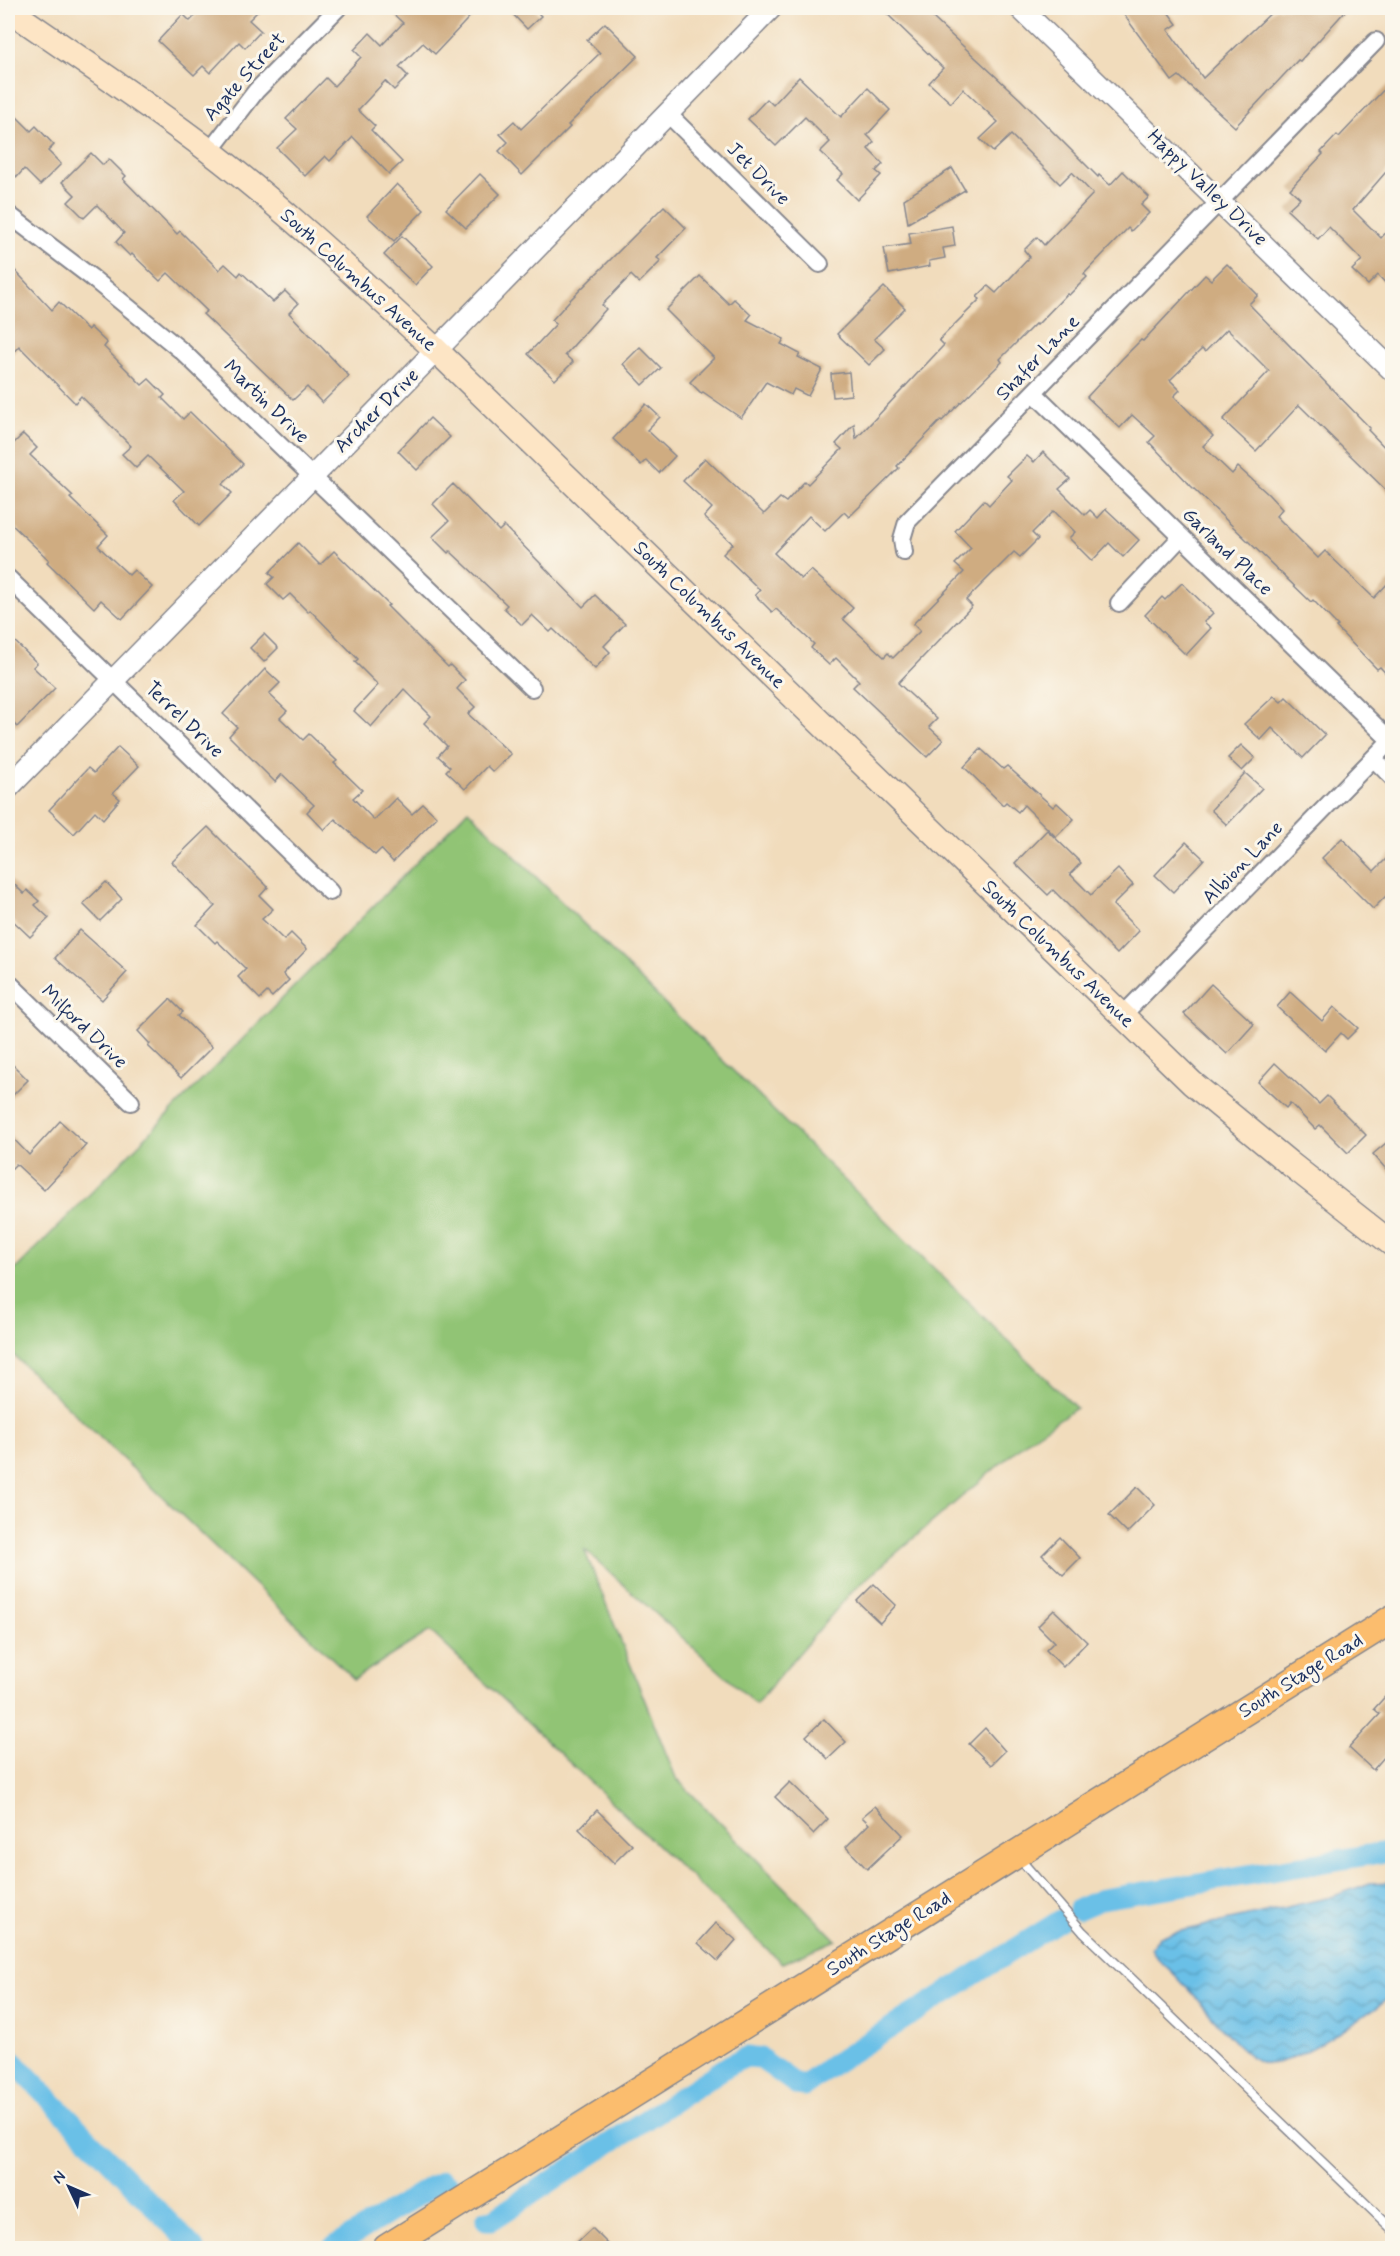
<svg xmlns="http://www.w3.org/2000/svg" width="1400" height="2256" font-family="Mynerve,sans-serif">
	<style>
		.green { fill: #91c475; stroke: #567a6a; stroke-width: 1.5 }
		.water { fill: url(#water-waves); stroke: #4278a2; stroke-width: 1.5 }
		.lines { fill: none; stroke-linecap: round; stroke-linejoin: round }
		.canal { stroke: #6ac0e7; stroke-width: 21 }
		.building { fill: #cfac81 }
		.service-casing { stroke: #86868d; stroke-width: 11 }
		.minor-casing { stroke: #86868d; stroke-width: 20 }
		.tertiary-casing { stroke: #86868d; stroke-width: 24 }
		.secondary-casing { stroke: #86868d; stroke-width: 27 }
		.primary-casing { stroke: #86868d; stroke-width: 30 }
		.service { stroke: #fff; stroke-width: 8 }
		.minor { stroke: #fff; stroke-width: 16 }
		.tertiary { stroke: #fff; stroke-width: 21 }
		.secondary { stroke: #fde5c5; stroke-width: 24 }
		.primary { stroke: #fbbd6e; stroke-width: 27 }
		.labels { text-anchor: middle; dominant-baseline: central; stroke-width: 6; stroke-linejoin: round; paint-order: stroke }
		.street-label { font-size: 20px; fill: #1b2f5e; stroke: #fbf7ec }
	</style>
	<defs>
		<pattern id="water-waves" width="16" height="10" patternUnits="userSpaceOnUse" patternTransform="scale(1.5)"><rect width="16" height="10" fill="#6ac0e7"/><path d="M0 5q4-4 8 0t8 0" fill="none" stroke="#569cbe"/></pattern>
	</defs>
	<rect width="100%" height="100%" fill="#fbf7ec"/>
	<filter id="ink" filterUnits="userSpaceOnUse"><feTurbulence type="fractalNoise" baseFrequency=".0167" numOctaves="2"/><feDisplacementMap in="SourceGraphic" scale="12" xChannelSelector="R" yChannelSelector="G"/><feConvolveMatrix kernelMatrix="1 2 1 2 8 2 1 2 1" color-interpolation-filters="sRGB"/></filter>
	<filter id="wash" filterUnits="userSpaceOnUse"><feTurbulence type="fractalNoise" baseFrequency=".008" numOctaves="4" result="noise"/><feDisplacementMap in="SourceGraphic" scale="24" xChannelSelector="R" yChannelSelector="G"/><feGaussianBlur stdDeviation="1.35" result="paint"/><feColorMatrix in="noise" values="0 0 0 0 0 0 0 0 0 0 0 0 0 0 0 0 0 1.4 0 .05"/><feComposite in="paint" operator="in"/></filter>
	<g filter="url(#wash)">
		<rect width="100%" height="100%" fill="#f1dcbc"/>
		<path class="green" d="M468,810L1076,1408L1028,1440L852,1591L756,1704L584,1549L676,1778L836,1940L782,1963L430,1631L354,1679L8,1350V1277Z"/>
		<path class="water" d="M1392,1882V1996C1369,2012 1289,2071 1263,2063C1243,2056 1217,2022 1203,2006C1193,1995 1183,1983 1172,1972C1163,1963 1156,1959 1151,1948L1160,1936L1331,1897L1370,1883Z"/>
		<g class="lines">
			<g class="canal">
				<path d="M1079,1909L1102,1899L1392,1851"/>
				<path d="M8,2056L194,2248"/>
				<path d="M486,2220H492L731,2064L747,2057L760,2058L797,2085L804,2086L835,2063L1062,1919"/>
				<path d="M332,2248L434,2185L443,2181L447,2184"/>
			</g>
		</g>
		<g id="blocks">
			<g class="building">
				<path d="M203,8H261L249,20L261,31L245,48L239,42L210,73L203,66L194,75L158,41L183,14L190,21Z"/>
				<path d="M387,8H478L435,54L423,43L399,67L408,76L394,90L385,81L358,110L375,126L371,130L402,162L389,174L353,137L330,161L325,156L305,176L277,148L297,129L286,119L326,78L334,86L361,57L354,50L370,33L382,45L403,23Z"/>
				<path d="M507,8H533L541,16L527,29Z"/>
				<path d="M881,8H924L935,20L1020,99L1098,177L1099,175L1110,185L1123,171L1149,197L1141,205L1149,213L1131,231L1128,228L1084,274L1087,277L1069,295L1067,294L1037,325L1035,324L1000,359L1002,362L942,421L941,420L897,466L899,468L849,517L844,512L825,531L809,516L774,553L801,579L811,570L853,608L843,619L884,657L888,653L893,658L920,631L913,624L964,572L955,564L971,548L955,531L984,500L989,505L1012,480L1007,476L1027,456L1034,462L1043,452L1070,479L1059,489L1085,515L1090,510L1098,518L1106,509L1139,540L1123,557L1109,543L1092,561L1069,538L1075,532L1054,511L1032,533L1038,539L1020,557L1014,552L966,600L972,606L898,683L937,719L929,727L943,740L927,757L853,687L859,681L836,658L829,665L811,648L814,644L776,609L772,612L755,595L760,590L723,554L733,544L704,517L712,508L683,481L705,458L764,514L780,498L786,502L805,481L808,484L842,449L836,444L854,424L856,439L944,345L939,340L980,299L977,297L988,286L996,293L1030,257L1024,250L1037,237L1044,245L1093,194L1072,172L1060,184L1011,135L993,152L980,139L998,122L963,89L951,103L929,83L943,68Z"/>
				<path d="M1119,8H1165L1177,24L1168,30L1203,78L1276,8H1348L1300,61L1298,60L1235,127L1179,76L1172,81Z"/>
				<path d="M605,23L638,56L568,125L570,127L522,175L499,151L508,142L500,134L514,121L521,129L600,53L587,40Z"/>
				<path d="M799,77L841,117L868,88L890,110L867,135L874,142L868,149L883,164L876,171L881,175L857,200L837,180L843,174L820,152L830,142L805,117L776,146L748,119L767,99L773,105Z"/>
				<path d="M1392,81V165L1353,210L1381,238L1392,226V290L1378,275L1368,285L1352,270L1362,260L1329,227L1318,239L1287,210L1300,198L1290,189L1323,154L1321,152L1337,135L1339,137Z"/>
				<path d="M8,108L31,131L36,126L54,145L48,151L61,164L40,185L24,169L17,177L8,167Z"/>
				<path d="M91,153L103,165L109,159L126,176L123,179L177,234L180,231L219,270L225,264L238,276L241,272L273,302L285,291L298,304L289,313L349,376L322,403L307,387L293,400L203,314L207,311L168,273L160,281L132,254L130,256L116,242L124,233L97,205L84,218L68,202L75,195L62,182Z"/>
				<path d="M952,168L965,190L908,223L904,199Z"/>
				<path d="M480,174L500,194L466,228L446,209Z"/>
				<path d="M397,184L424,210L394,241L367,216Z"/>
				<path d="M664,206L686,228L657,258L661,261L639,283L631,275L602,305L606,309L565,355L573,362L555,380L528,354L556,324L552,320L569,301Z"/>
				<path d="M952,226L955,246L943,248L945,258L929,261L930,266L889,274L884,248L911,244L909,233Z"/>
				<path d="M402,236L433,266L415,285L384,255Z"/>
				<path d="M8,263L52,310L59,302L88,330L90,327L107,343L104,347L142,385L149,379L165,395L162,398L183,419L190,412L243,464L223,484L232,493L199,526L174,500L184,491L148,456L136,468L122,454L131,446L81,396L75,403L19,346L8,358Z"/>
				<path d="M1227,264L1258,295L1249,304L1370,428L1368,430L1392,455V496L1299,405L1256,451L1223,420L1269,371L1227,329L1205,352L1202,349L1170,380L1180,390L1174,396L1213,436L1203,446L1232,474L1238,467L1268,494L1282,509L1276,516L1318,558L1325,551L1374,598L1392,579V680L1380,667L1377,669L1336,627L1338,626L1313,600L1311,602L1191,486L1149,442L1155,436L1132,415L1120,428L1087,397L1122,359L1141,340L1143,341L1205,275L1211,280Z"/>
				<path d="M700,276L729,304L734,299L751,315L747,320L784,339L781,344L800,354L798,357L822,369L808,396L794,389L791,395L766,382L741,418L703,392L701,393L690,382L714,358L666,310Z"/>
				<path d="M884,287L905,308L874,339L885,349L869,365L837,334Z"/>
				<path d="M640,347L661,368L643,385L623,364Z"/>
				<path d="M849,372L851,395L833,397L831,374Z"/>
				<path d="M646,404L660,417L647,430L675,456L659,473L646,460L641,465L613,439Z"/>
				<path d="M430,418L450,437L417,470L398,451Z"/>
				<path d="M23,434L37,448L30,455L73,496L70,498L108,535L98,546L129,575L134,570L152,587L122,619L101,600L94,608L47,562L49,560L8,521V449Z"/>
				<path d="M453,484L499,531L504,526L583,607L595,595L625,624L604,646L610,652L595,669L553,629L550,632L532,615L522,625L504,608L507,605L482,581L450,551L448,553L432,537L449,521L433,504Z"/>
				<path d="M298,543L320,565L334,551L389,605L387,606L448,667L450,665L465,680L457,689L475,707L468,714L511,754L493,772L487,766L465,789L446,771L450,767L438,756L447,746L424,723L431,716L404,689L371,727L354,711L378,685L355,662L358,659L310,610L308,612L290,594L283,600L267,584L274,577L269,573Z"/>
				<path d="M1182,583L1213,613L1204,622L1211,628L1186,655L1145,615L1162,597L1165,600Z"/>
				<path d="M264,634L278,648L264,662L250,648Z"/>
				<path d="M8,635L37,663L33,667L55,688L17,727L8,718Z"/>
				<path d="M265,669L280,683L269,694L287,711L280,718L303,740L309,734L337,761L334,763L362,790L353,798L374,820L396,798L412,814L423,804L437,817L393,862L381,849L375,855L335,819L324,830L307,812L314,805L282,774L275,782L229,736L237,727L223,714Z"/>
				<path d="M1274,696L1281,702L1286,697L1325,735L1303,758L1272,728L1261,740L1244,724Z"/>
				<path d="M1241,745L1255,758L1242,771L1228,758Z"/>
				<path d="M118,747L139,766L113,793L120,799L103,819L95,811L74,834L49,810L88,768L94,773Z"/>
				<path d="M981,749L1003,769L1007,766L1053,807L1057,803L1074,819L1056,837L1024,805L1018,812L1006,802L1003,805L964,767Z"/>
				<path d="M1245,773L1262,788L1227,825L1211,810Z"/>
				<path d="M208,827L268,887L260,896L273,909L262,919L284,940L291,933L307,949L283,974L289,980L272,997L267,992L260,999L238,977L246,969L217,941L215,943L197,925L215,906L172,862Z"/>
				<path d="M1047,830L1081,863L1070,874L1091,895L1118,869L1133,885L1113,905L1139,931L1117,954L1053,890L1048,895L1015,863Z"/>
				<path d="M1342,838L1374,871L1392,853V890L1373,909L1322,858Z"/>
				<path d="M1186,842L1204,859L1173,892L1155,875Z"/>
				<path d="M8,878L24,894L27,890L39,901L35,905L49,918L30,937L8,916Z"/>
				<path d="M106,882L122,899L100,921L83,904Z"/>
				<path d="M80,930L127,972L102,1000L55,958Z"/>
				<path d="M1211,984L1254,1024L1227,1054L1184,1014Z"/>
				<path d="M1290,992L1322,1021L1334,1007L1358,1028L1347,1039L1341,1033L1325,1051L1277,1007Z"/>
				<path d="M170,999L183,1012L179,1015L212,1047L181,1078L148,1046L150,1044L138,1031Z"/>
				<path d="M8,1060L28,1080L8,1100Z"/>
				<path d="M1275,1063L1319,1104L1327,1096L1366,1135L1348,1153L1320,1125L1315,1129L1290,1103L1286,1108L1258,1082Z"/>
				<path d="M60,1121L86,1145L44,1190L16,1164L8,1172V1133L29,1155Z"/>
				<path d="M1386,1143L1392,1150V1176L1373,1154Z"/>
				<path d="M1137,1487L1155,1505L1127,1533L1109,1515Z"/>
				<path d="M1060,1537L1080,1558L1063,1575L1042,1555Z"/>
				<path d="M874,1584L896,1605L880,1623L857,1601Z"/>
				<path d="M1054,1610L1087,1642L1063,1667L1046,1650L1054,1642L1038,1626Z"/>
				<path d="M1392,1689V1748L1373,1770L1349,1748L1380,1714L1374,1709Z"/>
				<path d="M824,1719L846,1742L828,1759L806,1736Z"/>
				<path d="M985,1728L1005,1751L991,1765L969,1744Z"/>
				<path d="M790,1782L828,1819L813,1834L775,1797Z"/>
				<path d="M875,1806L903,1835L867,1869L846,1847L869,1824L862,1817Z"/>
				<path d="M597,1810L632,1845L614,1863L579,1829Z"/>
				<path d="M716,1923L736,1940L718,1961L698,1943Z"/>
				<path d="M592,2228L612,2248H571Z"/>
			</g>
		</g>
	</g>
	<g filter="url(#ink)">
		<use href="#blocks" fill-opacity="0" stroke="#86868d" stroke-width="1.5"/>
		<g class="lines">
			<g class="service-casing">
				<path id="service" d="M1018,1857L1083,1932L1392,2229"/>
			</g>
			<g class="minor-casing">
				<g id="minor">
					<path d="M668,114L820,264"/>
					<path d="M210,151L256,91L338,8"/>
					<path d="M8,214L91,277L183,352L532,688"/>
					<path d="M1034,393L1391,741"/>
					<path d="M904,552L902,539L907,522L1376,41"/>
					<path d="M8,578L330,892"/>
					<path d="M1119,603L1181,537"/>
					<path d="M1374,759L1392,777"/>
					<path d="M8,982L131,1102"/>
					<path d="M1122,1016L1392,739"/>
				</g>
			</g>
			<g class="tertiary-casing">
				<g id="tertiary">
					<path d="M1020,8L1392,370"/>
					<path d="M8,788L771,8"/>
				</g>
			</g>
			<g class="secondary-casing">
				<path id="secondary" d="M8,9C75,56 143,100 208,150C289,212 362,282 437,351L1192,1083L1289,1163L1392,1244"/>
			</g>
			<g class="primary-casing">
				<path id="primary" d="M387,2248L1392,1619"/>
			</g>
			<use href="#service" class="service"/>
			<use href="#minor" class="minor"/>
			<use href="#tertiary" class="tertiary"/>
			<use href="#secondary" class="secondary"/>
			<use href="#primary" class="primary"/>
		</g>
	</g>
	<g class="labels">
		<g class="street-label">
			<text transform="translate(245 77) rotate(-48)">Agate Street</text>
			<text transform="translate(758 174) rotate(45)">Jet Drive</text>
			<text transform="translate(1207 188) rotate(44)">Happy Valley Drive</text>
			<text transform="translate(358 280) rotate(42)">South Columbus Avenue</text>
			<text transform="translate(1038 358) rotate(-46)">Shafer Lane</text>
			<text transform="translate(266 402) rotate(44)">Martin Drive</text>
			<text transform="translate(377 411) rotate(-45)">Archer Drive</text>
			<text transform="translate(1227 552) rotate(44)">Garland Place</text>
			<text transform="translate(709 615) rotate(44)">South Columbus Avenue</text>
			<text transform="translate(184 720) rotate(44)">Terrel Drive</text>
			<text transform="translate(1243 863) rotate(-46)">Albion Lane</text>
			<text transform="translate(1058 954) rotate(44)">South Columbus Avenue</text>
			<text transform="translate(84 1027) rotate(44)">Milford Drive</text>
			<text transform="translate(1301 1676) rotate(-32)">South Stage Road</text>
			<text transform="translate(889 1934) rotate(-32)">South Stage Road</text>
		</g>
	</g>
	<rect width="1400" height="2256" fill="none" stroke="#fbf7ec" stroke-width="30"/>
	<g transform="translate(69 2187) rotate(314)" stroke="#fbf7ec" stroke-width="4.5" paint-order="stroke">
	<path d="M0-4.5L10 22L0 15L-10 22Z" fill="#1b2f5e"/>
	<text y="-9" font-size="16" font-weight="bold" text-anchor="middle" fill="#1b2f5e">N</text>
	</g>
</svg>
